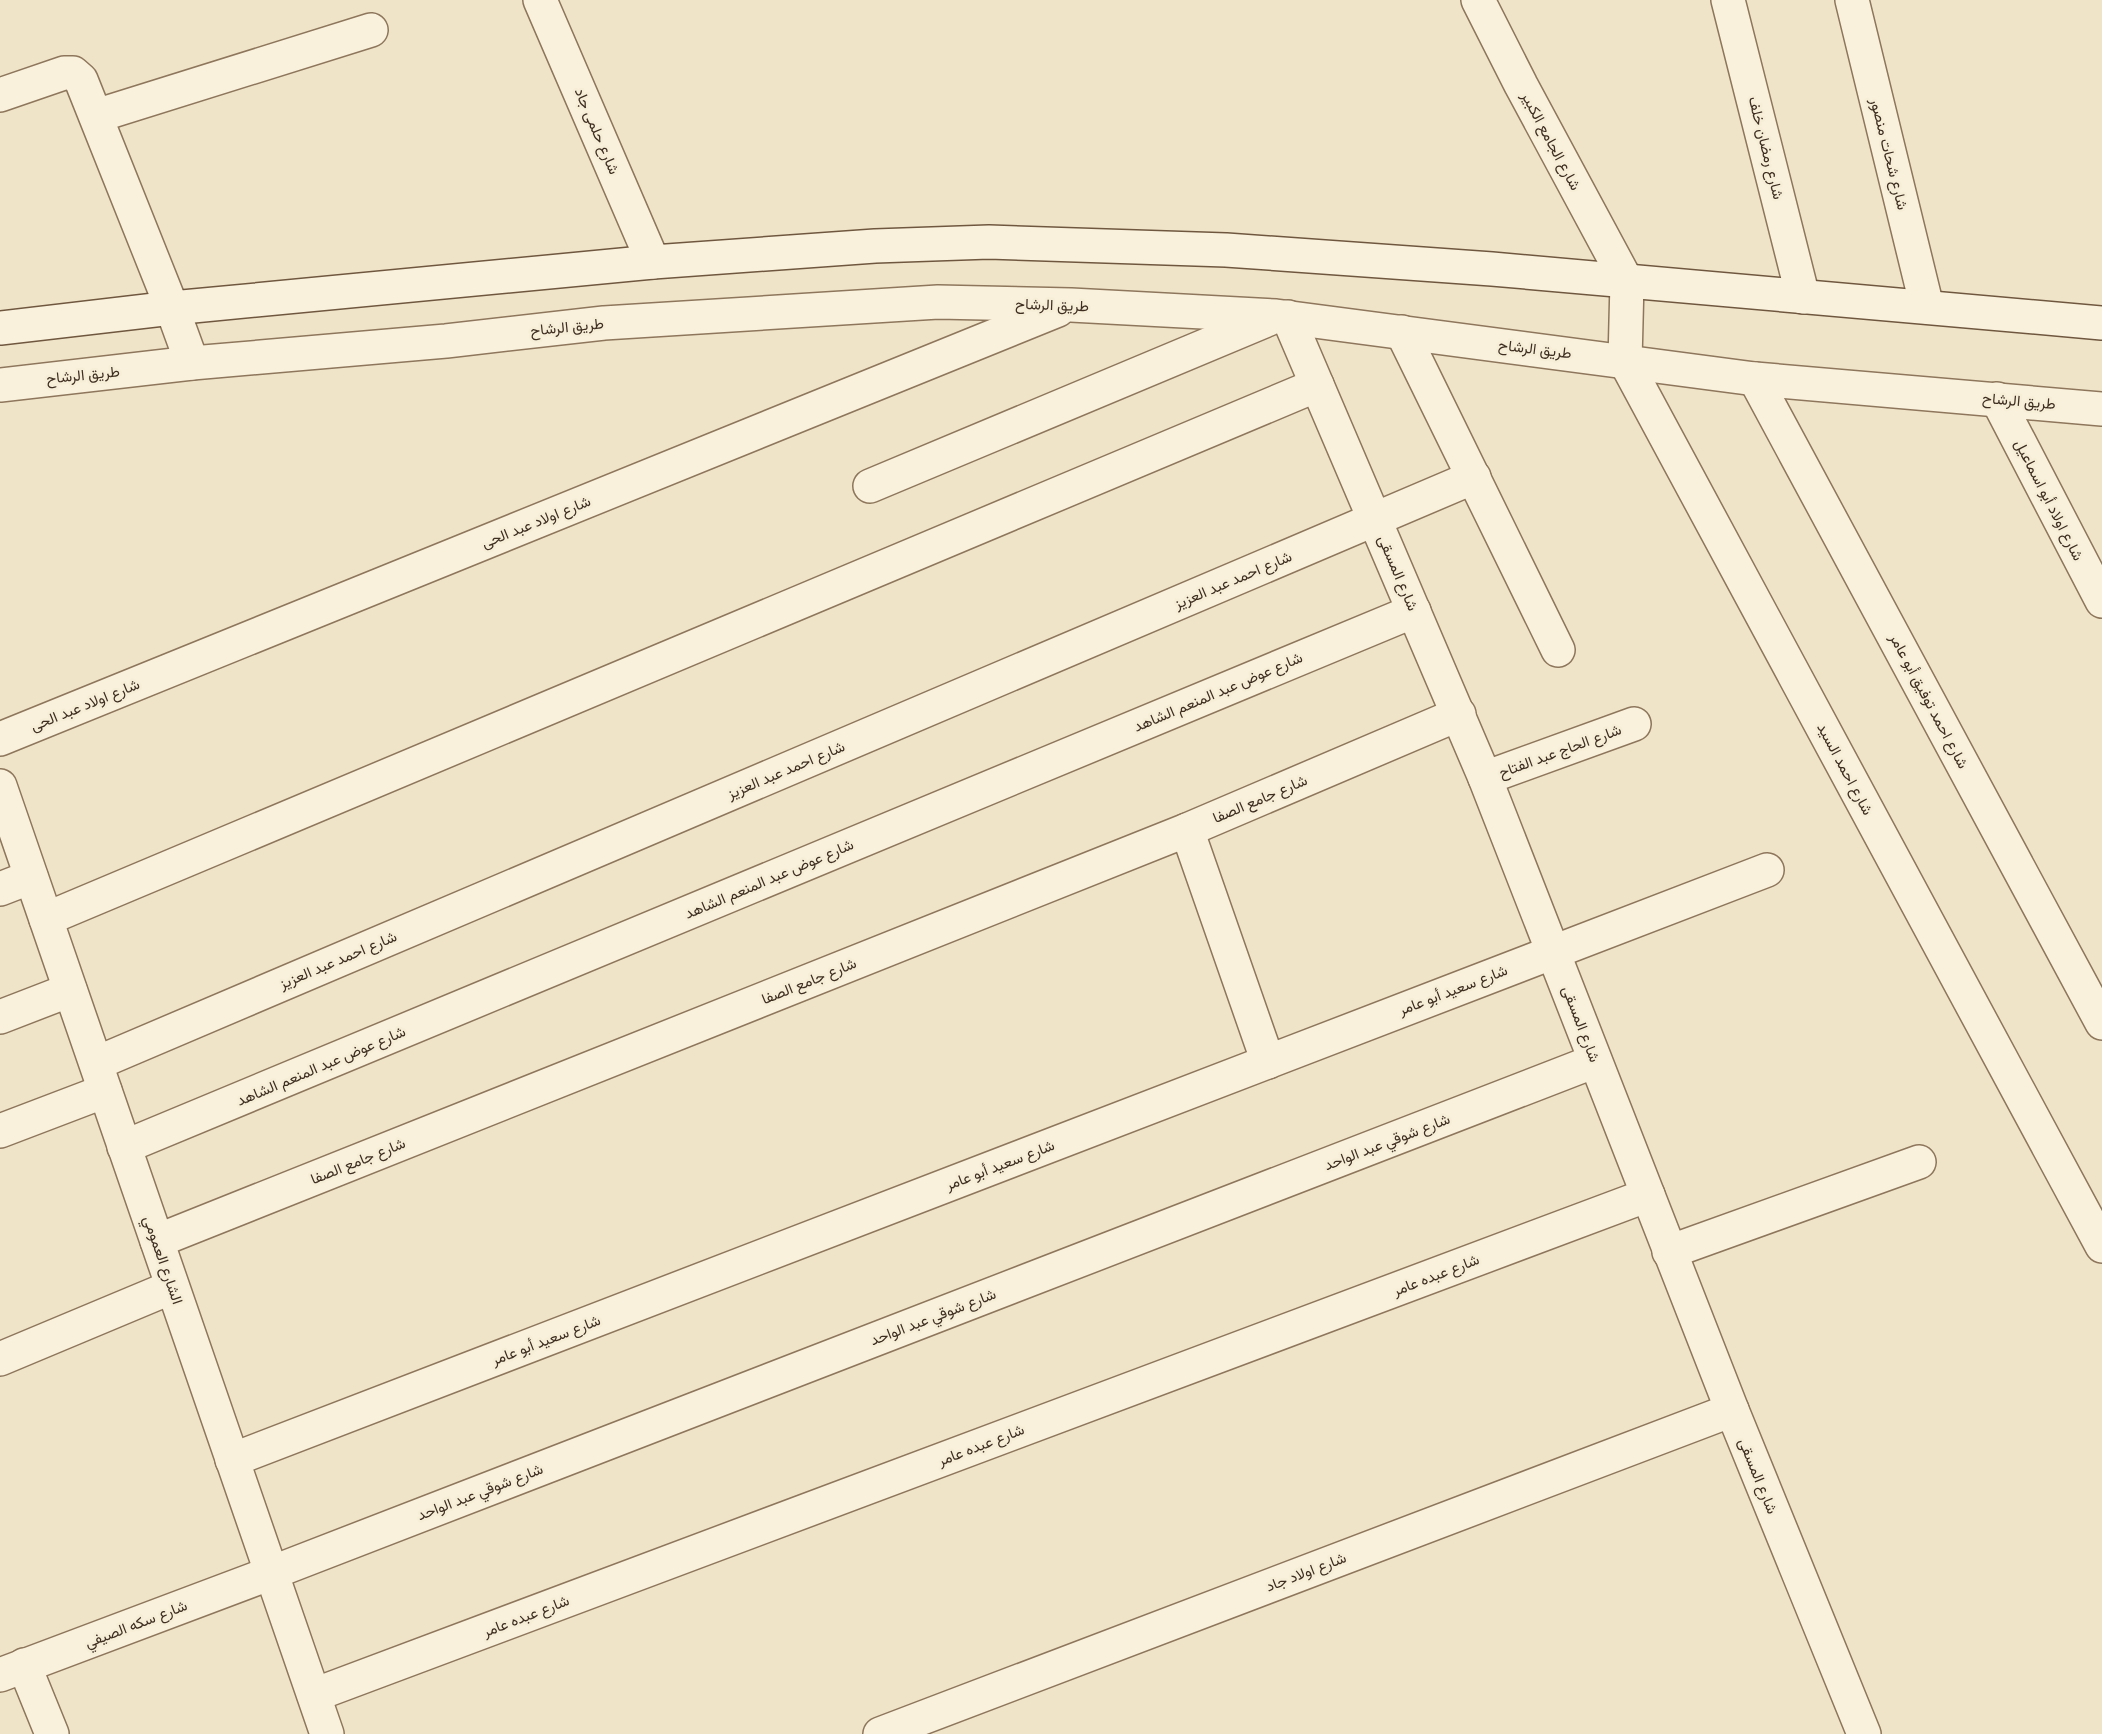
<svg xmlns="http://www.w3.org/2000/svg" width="2102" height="1734" font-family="'Times New Roman',Vazirmatn,serif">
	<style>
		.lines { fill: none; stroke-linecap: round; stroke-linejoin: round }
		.street-casing { stroke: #8d765c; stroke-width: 36 }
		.secondary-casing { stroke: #6f573f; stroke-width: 36 }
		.street { stroke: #faf1dc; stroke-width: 33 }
		.secondary { stroke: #faf1dc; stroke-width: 33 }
		.labels { text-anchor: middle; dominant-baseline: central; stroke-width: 5; stroke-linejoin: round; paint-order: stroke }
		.street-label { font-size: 15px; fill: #3d2e20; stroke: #f7eed8 }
	</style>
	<rect width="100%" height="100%" fill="#f0e4c8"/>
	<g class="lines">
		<g class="street-casing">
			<g id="street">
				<path d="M540,0L653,262"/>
				<path d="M1478,0L1521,85L1627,282L1625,361L2102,1246"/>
				<path d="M1728,0L1803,297"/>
				<path d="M1852,0L1927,307"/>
				<path d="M0,95L64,73H73L81,80L172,308L192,363"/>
				<path d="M96,116L371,30"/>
				<path d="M1288,317L1485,778L1732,1410L1864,1734"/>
				<path d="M1402,332L1558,650"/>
				<path d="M1755,379L2102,1023"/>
				<path d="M0,385L192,363L446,341L604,323L938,302L1071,305L1276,316L1755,379L2102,409"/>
				<path d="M1997,399L2102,601"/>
				<path d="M870,486L1269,319"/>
				<path d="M0,739L1058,310"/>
				<path d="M1485,778L1634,724"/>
				<path d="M0,786L327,1734"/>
				<path d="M1187,830L1268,1062"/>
				<path d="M0,889L31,877"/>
				<path d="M46,919L1317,385"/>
				<path d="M0,1017L70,990"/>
				<path d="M97,1063L1474,477"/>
				<path d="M0,1131L105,1091"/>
				<path d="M124,1147L1414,611"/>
				<path d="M157,1241L1187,830L1459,714"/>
				<path d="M1669,1252L1919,1162"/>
				<path d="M0,1359L172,1287"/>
				<path d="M232,1460L1767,870"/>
				<path d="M24,1665L52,1734"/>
				<path d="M0,1675L271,1573L1595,1061"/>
				<path d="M314,1695L1648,1195"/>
				<path d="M880,1734L1732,1410"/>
			</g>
		</g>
		<g class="secondary-casing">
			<path id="secondary" d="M0,328L172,308L653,262L875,246L989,242L1226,250L1492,269L2102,323"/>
		</g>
		<use href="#street" class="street"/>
		<use href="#secondary" class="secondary"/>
	</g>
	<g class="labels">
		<g class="street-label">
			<text transform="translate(597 131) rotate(67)">شارع حلمى جاد</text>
			<text transform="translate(1551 141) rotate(62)">شارع الجامع الكبير</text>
			<text transform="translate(1766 148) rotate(76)">شارع رمضان خلف</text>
			<text transform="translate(1889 154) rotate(76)">شارع شحات منصور</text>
			<text transform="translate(1052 305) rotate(2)">طريق الرشاح</text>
			<text transform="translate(567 327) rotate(-6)">طريق الرشاح</text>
			<text transform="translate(1535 349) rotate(7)">طريق الرشاح</text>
			<text transform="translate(83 375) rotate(-6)">طريق الرشاح</text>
			<text transform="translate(2019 401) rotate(5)">طريق الرشاح</text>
			<text transform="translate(2049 500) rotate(63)">شارع اولاد أبو اسماعيل</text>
			<text transform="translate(536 522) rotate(-22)">شارع اولاد عبد الحى</text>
			<text transform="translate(1398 573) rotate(67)">شارع المسقى</text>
			<text transform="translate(1233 580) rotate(-23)">شارع احمد عبد العزيز</text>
			<text transform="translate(1218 692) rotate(-23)">شارع عوض عبد المنعم الشاهد</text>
			<text transform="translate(1929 701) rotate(62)">شارع احمد توفيق أبو عامر</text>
			<text transform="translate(85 705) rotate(-22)">شارع اولاد عبد الحى</text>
			<text transform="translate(1560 751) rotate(-20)">شارع الحاج عبد الفتاح</text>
			<text transform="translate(1845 769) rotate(62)">شارع احمد السيد</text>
			<text transform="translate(786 770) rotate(-23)">شارع احمد عبد العزيز</text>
			<text transform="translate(1260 799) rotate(-23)">شارع جامع الصفا</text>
			<text transform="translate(769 879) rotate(-23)">شارع عوض عبد المنعم الشاهد</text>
			<text transform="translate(338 960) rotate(-23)">شارع احمد عبد العزيز</text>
			<text transform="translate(809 981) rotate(-22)">شارع جامع الصفا</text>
			<text transform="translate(1453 990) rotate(-21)">شارع سعيد أبو عامر</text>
			<text transform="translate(1581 1024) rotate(69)">شارع المسقى</text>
			<text transform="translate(321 1066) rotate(-23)">شارع عوض عبد المنعم الشاهد</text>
			<text transform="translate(1387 1142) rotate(-21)">شارع شوقي عبد الواحد</text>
			<text transform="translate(358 1161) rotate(-22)">شارع جامع الصفا</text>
			<text transform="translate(1000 1165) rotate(-21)">شارع سعيد أبو عامر</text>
			<text transform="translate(163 1260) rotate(71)">الشارع العمومي</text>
			<text transform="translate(1436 1275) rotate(-21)">شارع عبده عامر</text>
			<text transform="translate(933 1317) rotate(-21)">شارع شوقي عبد الواحد</text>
			<text transform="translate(546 1340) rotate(-21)">شارع سعيد أبو عامر</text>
			<text transform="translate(981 1445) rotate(-21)">شارع عبده عامر</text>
			<text transform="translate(1758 1476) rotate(68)">شارع المسقى</text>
			<text transform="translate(480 1492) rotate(-21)">شارع شوقي عبد الواحد</text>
			<text transform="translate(1306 1572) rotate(-21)">شارع اولاد جاد</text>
			<text transform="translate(526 1616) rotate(-21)">شارع عبده عامر</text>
			<text transform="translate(136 1624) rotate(-21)">شارع سكه الصيفي</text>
		</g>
	</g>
</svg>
